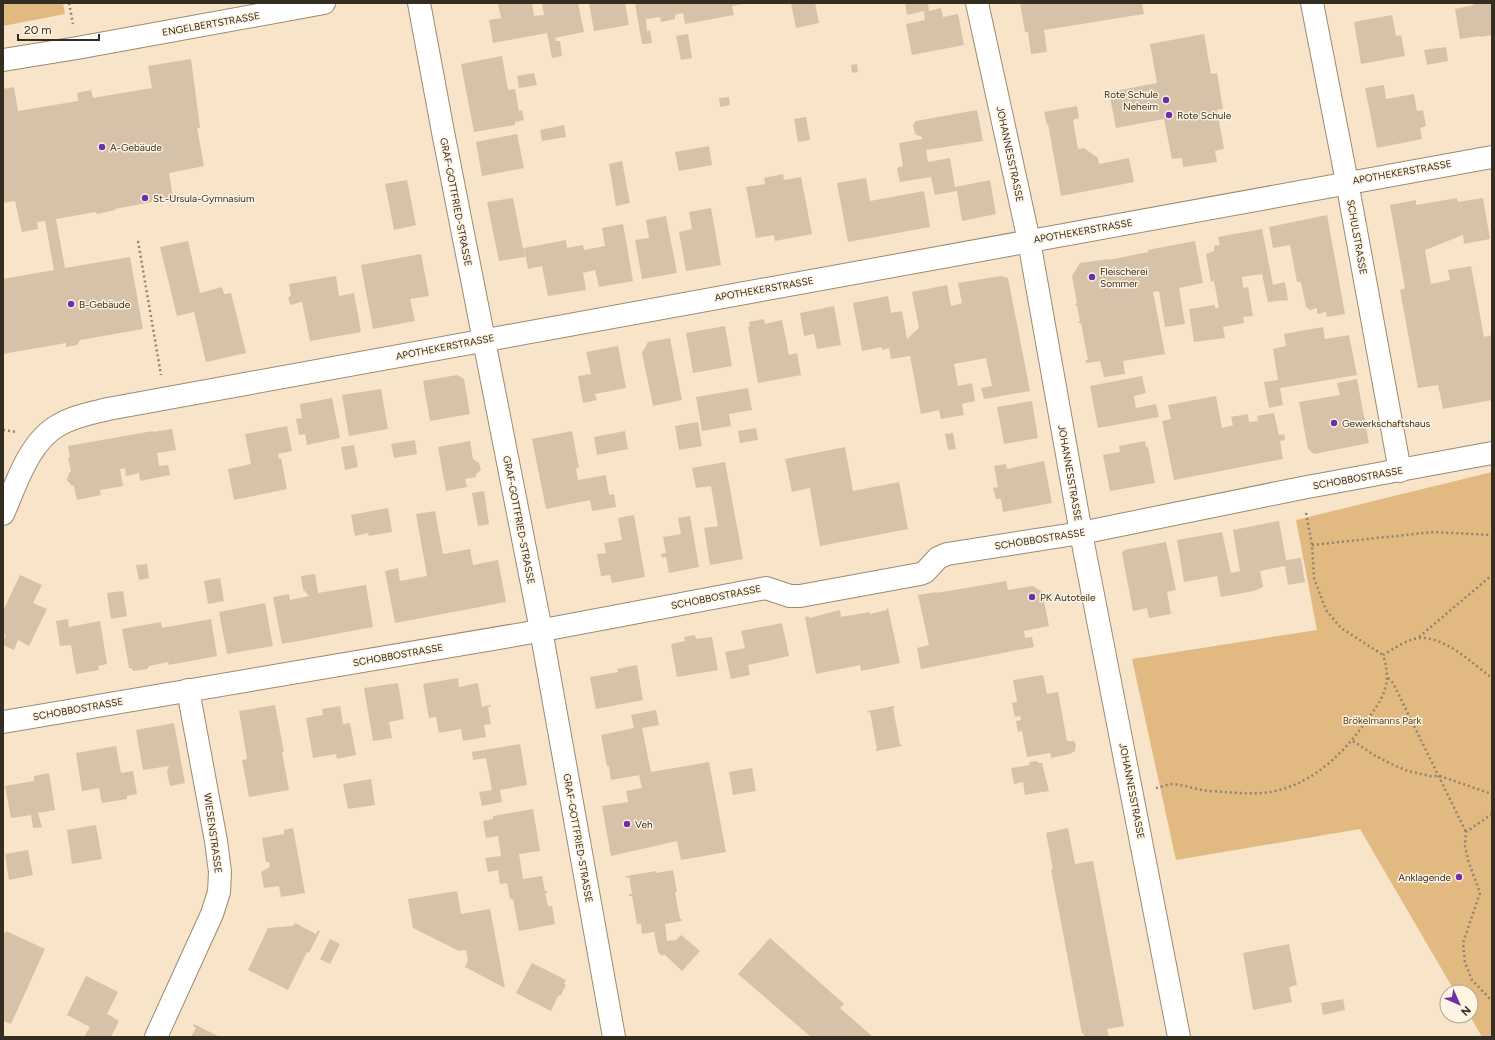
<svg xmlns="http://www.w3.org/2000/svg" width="1495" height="1040" font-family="Figtree,sans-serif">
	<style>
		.green { fill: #e2ba81 }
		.building { fill: #d6c2a8 }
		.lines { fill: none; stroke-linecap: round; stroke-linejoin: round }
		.minor-casing { stroke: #9c8a71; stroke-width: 24 }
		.tertiary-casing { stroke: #9c8a71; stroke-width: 24 }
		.path { stroke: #908370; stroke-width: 2.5; stroke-dasharray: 2 3; stroke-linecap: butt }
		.minor { stroke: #fff; stroke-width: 22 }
		.tertiary { stroke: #fff; stroke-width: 22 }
		.poi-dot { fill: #6d30a6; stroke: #fff3e2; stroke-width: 1.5 }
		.labels { text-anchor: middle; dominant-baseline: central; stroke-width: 3; stroke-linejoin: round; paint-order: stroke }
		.street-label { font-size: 10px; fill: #342d22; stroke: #fff3e2 }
		.poi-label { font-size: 10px; fill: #342d22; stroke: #fff3e2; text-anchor: start }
		.park-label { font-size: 10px; fill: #4f3a19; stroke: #fff3e2 }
	</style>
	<rect width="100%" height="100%" fill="#f8e4c9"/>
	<g class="green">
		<path d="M3,3H63L65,14L3,26Z"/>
		<path d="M1492,472V1037H1482L1470,1016H1471V992H1455L1360,829L1176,860L1132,659L1317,630L1296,520Z"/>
	</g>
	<g class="building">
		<path d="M504,3H532L534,16L544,15L542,3H578L584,32L555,38L556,41H560L562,56L552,58L547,33L493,43L489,20L501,18L498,4Z"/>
		<path d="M589,3H625L629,25L594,31Z"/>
		<path d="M635,3H743V4L732,6L734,15L685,24L683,13L675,15V19L661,22L660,17L646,19L647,31L650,30L652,43L642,44Z"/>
		<path d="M791,3H815L819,23L796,28Z"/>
		<path d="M905,3H928L929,11L941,8L943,17L958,14L964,45L912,55L906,24L925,20L924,11L907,15Z"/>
		<path d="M1020,3H1142L1144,14L1044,30L1047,52L1031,54L1028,32H1025Z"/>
		<path d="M1474,3H1492V35L1480,37V36L1460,39L1455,9L1474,5Z"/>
		<path d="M1392,15L1396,36L1401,35L1405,56L1361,64L1354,22Z"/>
		<path d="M688,34L692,58L681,60L676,36Z"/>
		<path d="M1204,34L1211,74L1217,73L1223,109L1217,110L1224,149L1215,151L1217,162L1183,167L1182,158L1172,159L1164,119L1116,128L1109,92L1157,83L1150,44Z"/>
		<path d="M1446,47L1448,61L1427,65L1424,50Z"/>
		<path d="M502,56L508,90L515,89L519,111L522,110L524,120L515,122V125L474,132L461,64Z"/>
		<path d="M191,59L200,128H197L204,166L169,173L173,198L115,209V210L97,214L96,212L56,219L65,268L130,257L143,329L80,340L77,345L66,347V343L3,354V279L54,270L45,221L37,222L38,229L22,232L15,201L3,203V89L14,87L18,111L78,101L77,93L91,90L93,98L152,88L148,66Z"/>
		<path d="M857,64L858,72L852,73L851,65Z"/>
		<path d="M534,73L537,85L519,88L517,76Z"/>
		<path d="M1384,85L1386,99L1414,94L1417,111L1423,110L1426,126L1420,128L1422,139L1377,148L1365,88Z"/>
		<path d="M729,97L730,105L720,107L719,98Z"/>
		<path d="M1077,106L1079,118L1073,120L1078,149L1084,148L1098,158L1099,164L1129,158L1134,182L1061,196L1048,124L1047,125L1044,112Z"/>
		<path d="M977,110L983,141L926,150L928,162L950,158L955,187L990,180L996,214L962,221L957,191L935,195L931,177L900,182L897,168L903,166L899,143L922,139V137L915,134L913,125L916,121Z"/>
		<path d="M806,117L810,140L798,142L794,119Z"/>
		<path d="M564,125L566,137L542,141L540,130Z"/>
		<path d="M517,134L524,168L482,176L476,142Z"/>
		<path d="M709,146L712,165L679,171L675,152Z"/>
		<path d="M622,161L630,203L616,206L609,164Z"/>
		<path d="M783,174L784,180L801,177L812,234L775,241L774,235L756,238L746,187L765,184L764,178Z"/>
		<path d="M866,178L870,201L924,191L930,227L848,242L837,183Z"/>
		<path d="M407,180L416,225L394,230L385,184Z"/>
		<path d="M513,198L523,249L524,248L525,257L499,261L487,202Z"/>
		<path d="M1457,198L1458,202L1483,198L1490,239L1464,244L1463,235L1425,250L1431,284L1450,280L1448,270L1471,266L1484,337L1492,335V400L1443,409L1438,385L1418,388L1400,290L1405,288L1390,205L1416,200V205Z"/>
		<path d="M711,208L721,265L686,271L679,232L692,229L689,212Z"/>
		<path d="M1327,215L1345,314L1327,317L1326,312L1317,314V308L1310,310L1306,307L1301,282H1297L1290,245L1273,248L1269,227Z"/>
		<path d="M666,216L677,273L642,279L635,240L649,238L646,220Z"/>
		<path d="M623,224L633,281L599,287L595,270L583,273L586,290L548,296L542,266L528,269L524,248L566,240L567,248L583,245L584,250L605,246L602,228Z"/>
		<path d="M1262,229L1273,285L1285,282L1288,300L1268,302L1262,274L1242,277L1243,288L1248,287L1253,316L1243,317L1244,323L1223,327L1225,338L1194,342L1189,309L1215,305V308H1219L1214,281L1211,282L1206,254L1214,251V246L1220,245L1218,237Z"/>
		<path d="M188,241L200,293L222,287L224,294L231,293L246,353L206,362L194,312L177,316L160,247Z"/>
		<path d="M1195,241L1203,283L1179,288L1185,324L1165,327L1159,291L1153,292L1165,354L1123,361L1125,374L1104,377L1100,361L1086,363L1085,360H1088L1081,323H1079L1078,321H1080L1077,306H1076L1075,304L1077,303L1072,276L1080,263L1109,259V260L1148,252V250L1158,248Z"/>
		<path d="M421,254L429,296L410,299L415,321L373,329L361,265Z"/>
		<path d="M336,276L339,296L354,293L361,332L310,341L302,302L290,305L288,297L291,296L289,284Z"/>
		<path d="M1001,276L1008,278L1030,391L984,399L981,388L992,386L986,358L954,364L958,386L972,383L975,401L962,404L964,415L941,419L939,410L921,414L910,356L891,359L889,348L882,350V347L862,351L853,303L888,296L891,313L902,311L907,339L919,328L912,292L947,285L951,306L962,303L958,283Z"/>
		<path d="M834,306L841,345L817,349L814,334L804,336L800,313Z"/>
		<path d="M764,319L765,324L782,320L789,355L797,353L801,375L758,383L748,327L750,326L749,322Z"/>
		<path d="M725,326L732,366L693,373L686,333Z"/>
		<path d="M1323,327L1325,339L1349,335L1357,375L1280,388L1283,405L1269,408L1264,382L1278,380L1273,349L1286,346L1284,334Z"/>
		<path d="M670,338L682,400L653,406L642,353L648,342Z"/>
		<path d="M618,346L626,388L595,394L597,400L583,403L578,376L591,374L586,352Z"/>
		<path d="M457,375L464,379L470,414L430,421L423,381Z"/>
		<path d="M1142,376L1146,393L1134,396L1136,408L1156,404L1159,417L1098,428L1090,386Z"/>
		<path d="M1357,379L1369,443L1314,454L1308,449L1299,402L1340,395L1337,383Z"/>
		<path d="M748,388L752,410L729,414L731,426L702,431L696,397Z"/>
		<path d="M381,389L388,429L349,436L342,395Z"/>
		<path d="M1216,396L1222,428L1233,425L1231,417L1248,414L1249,422L1258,421L1257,416L1274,413L1279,435L1284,434L1285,440L1280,441L1283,459L1174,480L1162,421L1171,419L1168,405Z"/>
		<path d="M332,398L340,438L307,445L305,434L299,435L296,419L302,418L300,404Z"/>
		<path d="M1032,401L1038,438L1004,444L997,407Z"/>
		<path d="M698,422L702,446L679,450L675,426Z"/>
		<path d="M287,426L292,451L278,454L279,459L281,458L287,489L234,500L228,469L251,464L245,434Z"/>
		<path d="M756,428L758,440L740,443L738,431Z"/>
		<path d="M172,429L176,450L157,453L159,466L168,465L170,475L140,481L139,473L126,476L125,468L120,469L123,486L100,490L101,495L77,500L74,486L71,485L67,480L69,473L71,472L68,458L70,457L68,446L153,431V432Z"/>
		<path d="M572,431L579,468H576L578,480L606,475L609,495L614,494L616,507L592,511L590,500L546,509L532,439Z"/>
		<path d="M625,431L628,449L597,455L594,437Z"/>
		<path d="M953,433L956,449L948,450L945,434Z"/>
		<path d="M415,440L417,454L394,458L391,444Z"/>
		<path d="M470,441L473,459L479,463L481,470L476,474V477L465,479L467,487L446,491L438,447Z"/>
		<path d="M1145,441L1146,447H1148L1155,483L1110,491L1103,455L1120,452L1119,446Z"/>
		<path d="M354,445L358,467L345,470L341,447Z"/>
		<path d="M845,447L853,491L899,482L908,529L820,546L810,488L792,492L785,459Z"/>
		<path d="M1044,461L1052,503L1003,512L1001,499H996L993,488L998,487L994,466L1006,464L1007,469Z"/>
		<path d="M725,462L743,559L710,565L704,528L718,526L711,486L696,488L692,468Z"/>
		<path d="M484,491L489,524L478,526L472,493Z"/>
		<path d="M388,508L392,532L369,536L368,533L355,536L351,515Z"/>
		<path d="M435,511L443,554L470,549L473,565L498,560L506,602L395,623L385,571L398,568L400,581L427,576L416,514Z"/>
		<path d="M634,515L645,577L612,583L610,575L601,576L597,554L606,553L604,543L622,540L618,518Z"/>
		<path d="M690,516L699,567L669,573L666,557L662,558L661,554L666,553L663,537L681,534L678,518Z"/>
		<path d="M1279,521L1286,560L1301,558L1305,582L1288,585L1285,566L1260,571L1263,587L1254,591L1221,597L1217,576L1184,582L1177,540L1222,532L1231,573L1240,571L1233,530Z"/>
		<path d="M1166,542L1176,590L1167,592L1171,614L1149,618L1147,608L1133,611L1122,553L1124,550Z"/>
		<path d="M147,564L149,578L139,580L136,565Z"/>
		<path d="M315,574L318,593L366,585L373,627L282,644L273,597L289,594L290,600L309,596L303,589L301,576Z"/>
		<path d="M20,575L42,585L33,603L47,609L29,646L18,640L14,650L3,645V641L6,635L3,634V611Z"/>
		<path d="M220,578L224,601L208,604L204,581Z"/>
		<path d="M1006,581L1008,590L1033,586L1042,592L1049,626L1024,631L1025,638L1032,637L1034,647L921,669L917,648L929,645L918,595L937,592V593Z"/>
		<path d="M123,591L127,616L111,619L107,593Z"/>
		<path d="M265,603L273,646L227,654L219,612Z"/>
		<path d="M887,608H888L900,663L861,671L860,665L816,674L805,617L809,616V618L840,610L841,617L870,612V614L887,610Z"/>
		<path d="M68,619L69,627L100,621L107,664L98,666L99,670L76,674L71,645L60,646L56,621Z"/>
		<path d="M211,619L217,656L169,665L168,662L149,666L147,669L134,671L131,668H129L122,629L161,622L162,628Z"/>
		<path d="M782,623L789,656L748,665L750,675L731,679L725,652L745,648L741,631Z"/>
		<path d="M695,635L696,639L712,637L718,670L677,677L671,644L685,641L684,637Z"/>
		<path d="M637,665L643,700L596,709L590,677L618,672L617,669Z"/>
		<path d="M1043,675L1047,694L1058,692L1067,741H1074L1076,745L1075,751L1070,754L1051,758L1050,753L1027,757L1022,731L1018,732L1016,721L1021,720L1020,716L1015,717L1012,703L1017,702L1013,680Z"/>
		<path d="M458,678L459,687L478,683L482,707L490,705L491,707H488L491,724L484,725L486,737L463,741L461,729L439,733L436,717L429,718L423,684Z"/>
		<path d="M398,683L404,719L389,722L392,738L373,741L364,688Z"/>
		<path d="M275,705L284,752H282L289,790L249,797L242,760L247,759L239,711Z"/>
		<path d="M340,706L343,724L350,723L356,755L337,759L336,754L313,758L306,718L323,715L322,709Z"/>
		<path d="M894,706V708H893L900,744H901L902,746L876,751L875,749H877L870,712L868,713V711Z"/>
		<path d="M656,710L659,725L642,728L651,772L709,762L726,852L681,860L677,841L611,856L602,806L628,802L626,791L642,788L639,775L611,780L609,766H607L601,735L634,728L631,715Z"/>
		<path d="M174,723L185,783L170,786L167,772L169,766L143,770L136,730Z"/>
		<path d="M520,744L527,785L500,790L502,802L482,806L479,792L492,790L486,758L473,760L472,752Z"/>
		<path d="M116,746L121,773L133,771L137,794L127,796V799L102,803L99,788L82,791L76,753Z"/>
		<path d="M1037,761L1038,763H1042L1049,791L1025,795L1023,782L1014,784L1011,768L1030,765L1029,762Z"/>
		<path d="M752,768L756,791L733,795L729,772Z"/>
		<path d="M49,773L55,810L38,813L42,827L33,828L31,815L11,818L5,786L34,781V776Z"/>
		<path d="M371,779L375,805L348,809L343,784Z"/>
		<path d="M533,809L540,851L519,854L523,879L542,876L545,891H547V893H545L548,906H552L555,924L519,931L513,899H510L507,883L500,884L498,870L488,872L485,858L501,856L498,836L486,838L483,821L493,819V816Z"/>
		<path d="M96,825L102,859L72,864L67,830Z"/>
		<path d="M293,828L305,893L281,897L279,886L264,888L261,872L270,867L269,862H266L262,838L284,834V830Z"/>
		<path d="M1068,828L1075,864L1093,861L1124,1026L1107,1029L1109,1037H1084V1033L1082,1034L1051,869H1053L1046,833Z"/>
		<path d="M28,850L33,875L9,880L5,854Z"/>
		<path d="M673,870L677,892H675L680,919H682V921L665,924L667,941L676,940L681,935L700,951L682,971L664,954L662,956L658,952L654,932L642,934L641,924H637L632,896H629V894H632L629,877L626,878V876L656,871V873Z"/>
		<path d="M457,891L461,914L490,909L505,988L465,967L468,960L466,950L459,951L413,928L408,899Z"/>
		<path d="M295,923L316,934L318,930L320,931L309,953L307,952L288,990L248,970L268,928L293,926Z"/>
		<path d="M6,931L45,949L11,1024L3,1021V937Z"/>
		<path d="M770,938L844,1004L840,1008L873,1037H811L738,974Z"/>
		<path d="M330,939L340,944L330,964L320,959Z"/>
		<path d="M1289,944L1297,985L1289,987L1292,1002L1253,1010L1243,953Z"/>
		<path d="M532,963L566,980L564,984L566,985L561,995L558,996L551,1011L516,993Z"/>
		<path d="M86,976L118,992L107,1014L119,1021L111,1037H84L90,1027L67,1015Z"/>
		<path d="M1343,999L1345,1010L1323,1015L1321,1003Z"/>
		<path d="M194,1024L220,1037H191L196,1028L193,1026Z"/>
	</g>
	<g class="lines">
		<g class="minor-casing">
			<g id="minor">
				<path d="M977,3L1029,241L1081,533L1179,1037"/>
				<path d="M1312,3L1347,182L1400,471"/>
				<path d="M3,60L77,48L324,3"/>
				<path d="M3,514C16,485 29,441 59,425C74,416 92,413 108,409L1492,157"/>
				<path d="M3,722L522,634L766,588L790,596H800L920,574L925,572L938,558L947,554L1081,533L1302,488L1492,453"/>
				<path d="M156,1037L212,914L219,892L220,872L216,841L188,690"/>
			</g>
		</g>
		<g class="tertiary-casing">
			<path id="tertiary" d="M419,3L443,132L541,630L614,1037"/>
		</g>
		<g class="path">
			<path d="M69,3L73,24"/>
			<path d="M138,241L161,375"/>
			<path d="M3,430L16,432"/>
			<path d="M1306,513L1312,545L1314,578L1326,610L1341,628L1383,655"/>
			<path d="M1312,545L1433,532L1492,535"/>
			<path d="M1419,637L1492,575"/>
			<path d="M1388,678L1393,683L1466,832"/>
			<path d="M1353,741L1374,755L1391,764L1408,771L1430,776H1440L1492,794"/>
			<path d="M1156,788C1161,787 1168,784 1173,784C1186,785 1197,790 1209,791C1227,792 1244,794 1261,793C1305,790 1340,758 1364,724C1382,700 1393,686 1383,655C1392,650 1409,638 1420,638C1446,637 1472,663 1492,678"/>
			<path d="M1492,814L1466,832L1465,846L1468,860L1480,893L1463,943L1465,963L1472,980L1492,1001"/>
		</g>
		<use href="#minor" class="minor"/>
		<use href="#tertiary" class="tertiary"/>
	</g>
	<g class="poi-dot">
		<circle cx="1166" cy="100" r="4"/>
		<circle cx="1169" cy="115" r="4"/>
		<circle cx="102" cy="147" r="4"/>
		<circle cx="145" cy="198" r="4"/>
		<circle cx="1092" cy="277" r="4"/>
		<circle cx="71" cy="304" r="4"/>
		<circle cx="1334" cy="423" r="4"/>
		<circle cx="1032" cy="597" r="4"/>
		<circle cx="627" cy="824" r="4"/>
		<circle cx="1459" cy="877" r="4"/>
	</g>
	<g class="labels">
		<g class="street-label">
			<text transform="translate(211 24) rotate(-10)">ENGELBERTSTRASSE</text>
			<text transform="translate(1010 154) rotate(78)">JOHANNESSTRASSE</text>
			<text transform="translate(1402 172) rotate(-10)">APOTHEKERSTRASSE</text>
			<text transform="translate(456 202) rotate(79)">GRAF-GOTTFRIED-STRASSE</text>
			<text transform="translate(1083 231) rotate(-10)">APOTHEKERSTRASSE</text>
			<text transform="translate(1357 237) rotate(80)">SCHULSTRASSE</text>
			<text transform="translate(764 289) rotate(-10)">APOTHEKERSTRASSE</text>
			<text transform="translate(445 347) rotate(-11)">APOTHEKERSTRASSE</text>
			<text transform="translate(1070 473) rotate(80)">JOHANNESSTRASSE</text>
			<text transform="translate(1358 478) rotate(-10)">SCHOBBOSTRASSE</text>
			<text transform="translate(519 520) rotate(79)">GRAF-GOTTFRIED-STRASSE</text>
			<text transform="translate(1040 539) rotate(-9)">SCHOBBOSTRASSE</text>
			<text transform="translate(716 597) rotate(-11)">SCHOBBOSTRASSE</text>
			<text transform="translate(398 655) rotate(-10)">SCHOBBOSTRASSE</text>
			<text transform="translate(78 709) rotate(-10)">SCHOBBOSTRASSE</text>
			<text transform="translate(1132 791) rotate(79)">JOHANNESSTRASSE</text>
			<text transform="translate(213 833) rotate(82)">WIESENSTRASSE</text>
			<text transform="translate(578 838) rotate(80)">GRAF-GOTTFRIED-STRASSE</text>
		</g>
		<g class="poi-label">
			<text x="1158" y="94" text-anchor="end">Rote Schule<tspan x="1158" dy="12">Neheim</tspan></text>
			<text x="1177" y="115">Rote Schule</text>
			<text x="110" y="147">A-Gebäude</text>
			<text x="153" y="198">St.-Ursula-Gymnasium</text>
			<text x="1100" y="271">Fleischerei<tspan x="1100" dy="12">Sommer</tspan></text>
			<text x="79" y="304">B-Gebäude</text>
			<text x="1342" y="423">Gewerkschaftshaus</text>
			<text x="1040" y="597">PK Autoteile</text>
			<text x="635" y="824">Veh</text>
			<text x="1451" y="877" text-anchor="end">Anklagende</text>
		</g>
		<g class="park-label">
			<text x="1382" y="720">Brökelmanns Park</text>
		</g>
	</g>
	<rect width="1495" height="1040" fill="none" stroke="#342d22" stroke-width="8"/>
	<g transform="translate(1459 1004) rotate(135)"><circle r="19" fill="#fff3e2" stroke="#aea495"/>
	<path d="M0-3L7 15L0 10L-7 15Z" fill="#6d30a6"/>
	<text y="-6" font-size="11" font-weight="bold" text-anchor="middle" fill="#342d22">N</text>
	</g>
	<path d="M18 34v6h81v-6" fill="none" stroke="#342d22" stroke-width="2"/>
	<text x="24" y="34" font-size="12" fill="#342d22" stroke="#fff3e2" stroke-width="3" paint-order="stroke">20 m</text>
</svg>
